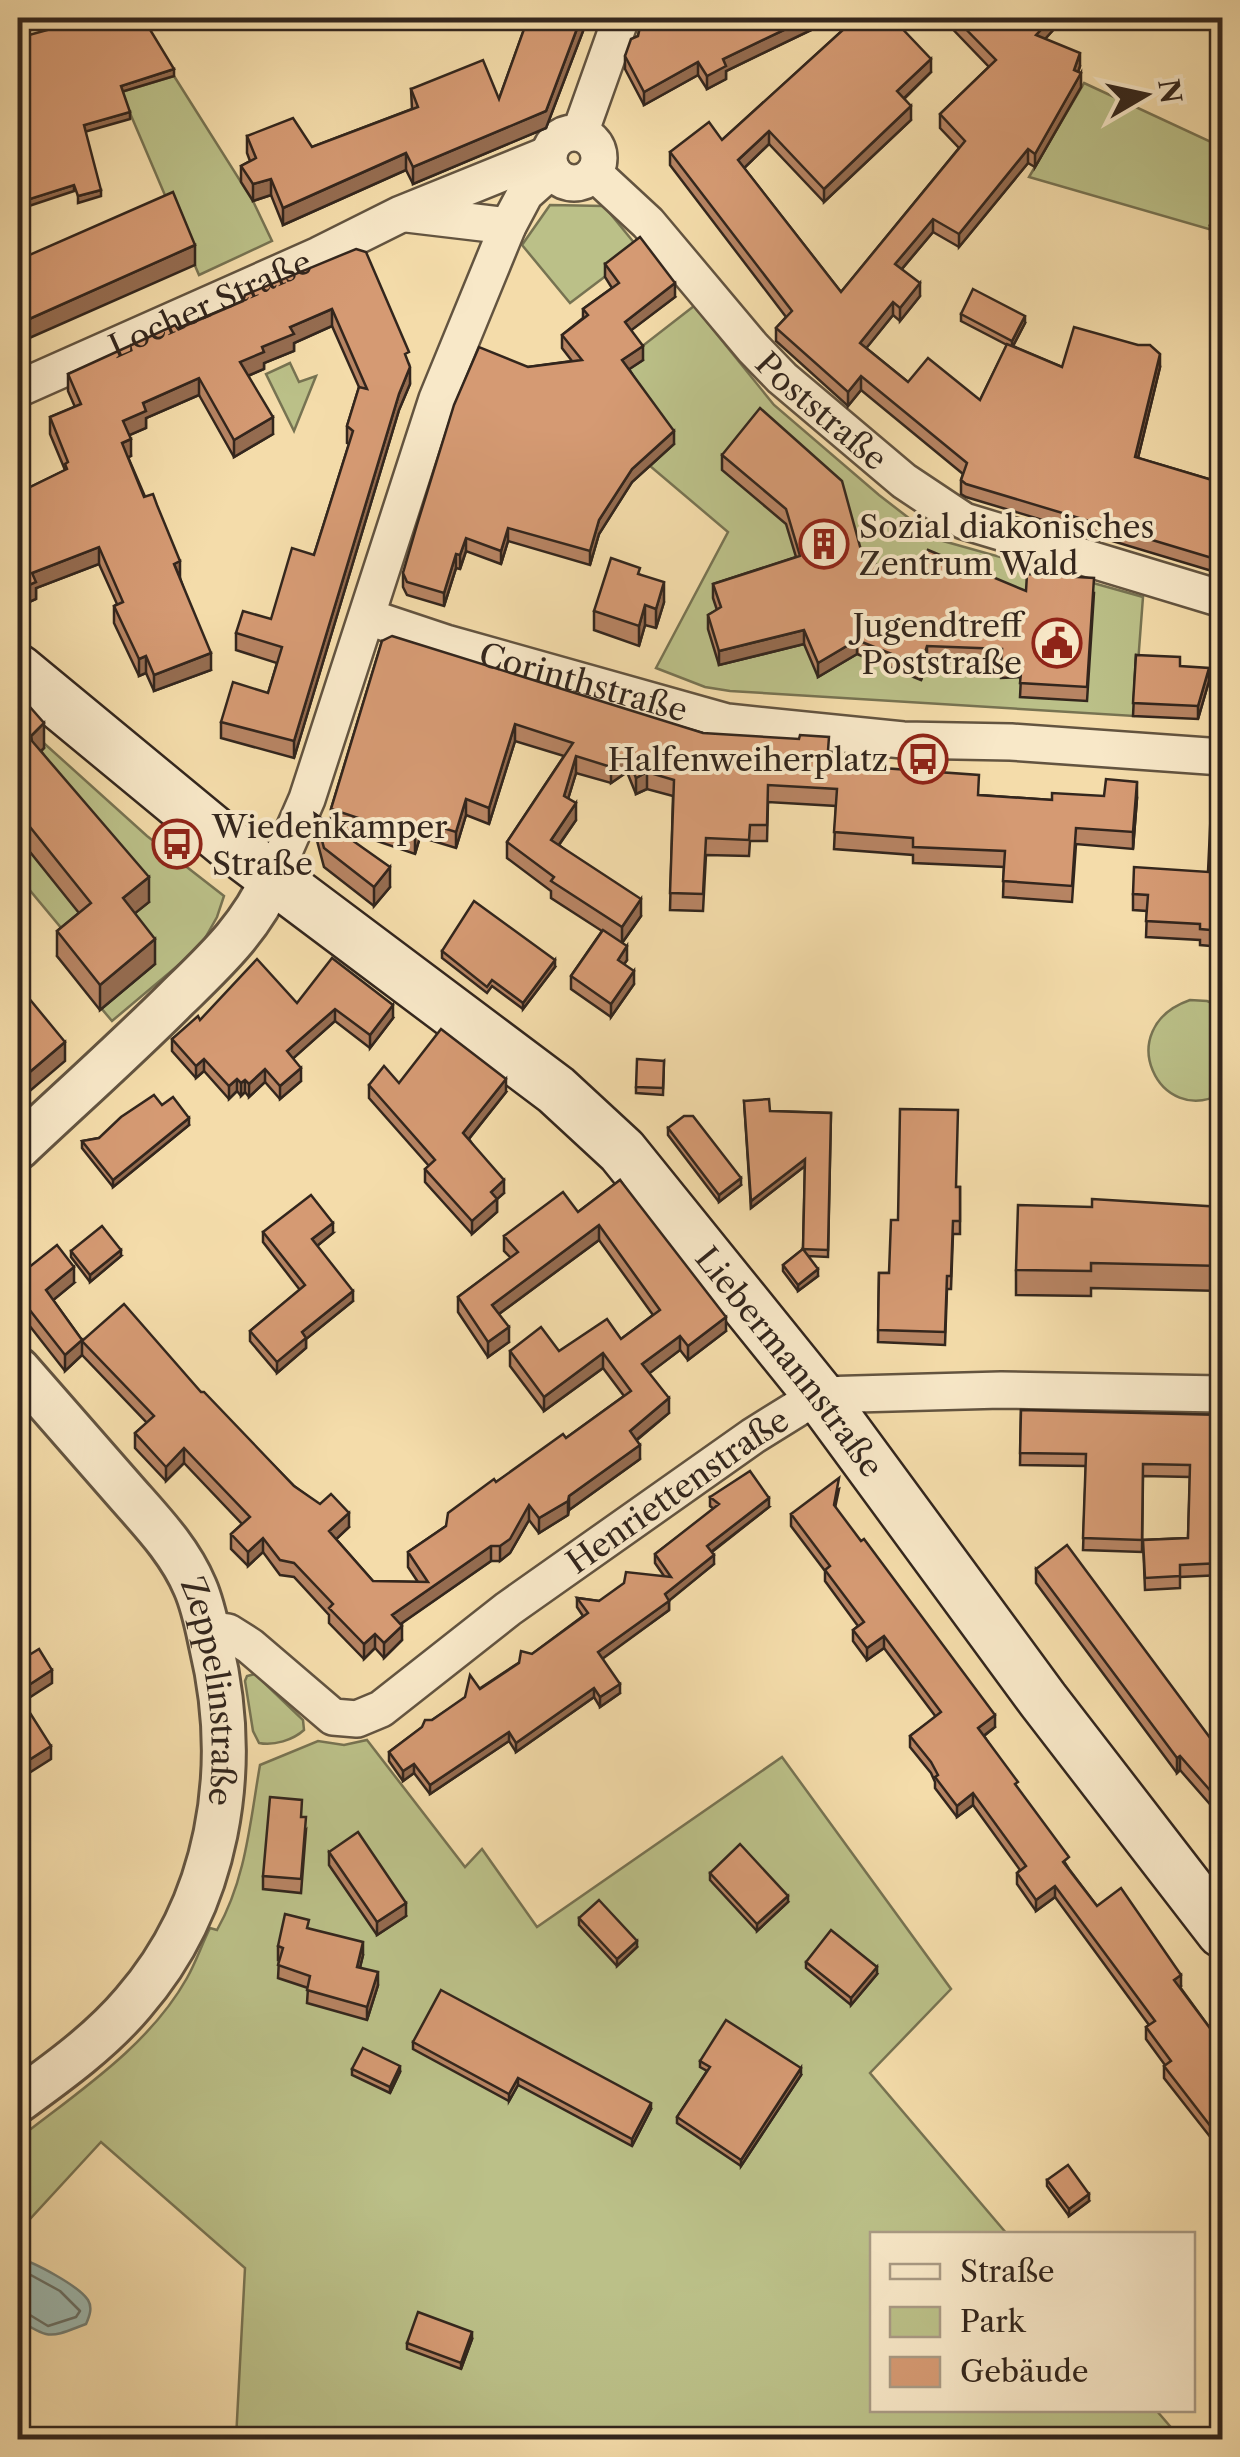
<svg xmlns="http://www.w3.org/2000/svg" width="1240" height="2457" font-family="'Libre Caslon Text',serif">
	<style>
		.green { fill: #bbc088; stroke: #777352; stroke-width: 2.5 }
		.water { fill: #9ebab1; stroke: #737f76; stroke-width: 2.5 }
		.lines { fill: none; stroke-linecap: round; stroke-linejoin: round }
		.shore { stroke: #687067; stroke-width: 2.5 }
		.minor-casing { stroke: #635440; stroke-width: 40 }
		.tertiary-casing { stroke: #635440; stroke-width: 48 }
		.secondary-casing { stroke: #33261d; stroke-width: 55 }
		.minor { stroke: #f8e8c8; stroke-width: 35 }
		.tertiary { stroke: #f8e8c8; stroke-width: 42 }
		.secondary { stroke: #f8e8c8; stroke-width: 50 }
		.wall { fill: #b78463; stroke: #33261d; stroke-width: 2.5 }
		.shaded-wall { fill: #956c50; stroke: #33261d; stroke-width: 2.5 }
		.building { fill: #d59a73; stroke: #33261d; stroke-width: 2.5 }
		.labels { text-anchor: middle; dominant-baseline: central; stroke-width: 8; stroke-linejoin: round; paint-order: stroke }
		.street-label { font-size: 32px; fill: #33261d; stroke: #f8e8c8 }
		.poi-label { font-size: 32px; fill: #33261d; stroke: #f8e8c8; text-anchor: start }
	</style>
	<rect width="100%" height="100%" fill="#f4dcaa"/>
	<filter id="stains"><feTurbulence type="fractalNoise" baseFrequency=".002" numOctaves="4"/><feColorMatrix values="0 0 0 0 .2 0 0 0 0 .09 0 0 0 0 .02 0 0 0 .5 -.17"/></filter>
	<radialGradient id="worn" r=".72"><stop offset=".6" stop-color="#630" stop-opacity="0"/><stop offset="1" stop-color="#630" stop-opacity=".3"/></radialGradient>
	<g class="green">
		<path d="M174,76L253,201L272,241L199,275L121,92Z"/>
		<path d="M1084,83L1222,147V188L1212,230L1029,177Z"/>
		<path d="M550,205L604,206L640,250L570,303L522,245Z"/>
		<path d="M694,306L774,405L879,495L936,539L1143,597L1134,716L730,691L705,687L656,668L728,532L650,466L673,444L622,374L636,351Z"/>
		<path d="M290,363L299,382L316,376L294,431L266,374Z"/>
		<path d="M26,727L147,836L224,896L217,917L200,947L112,1021L57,956L72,941L18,876V734Z"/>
		<path d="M1190,1000L1207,1001L1222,1007V1093C1160,1129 1110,1028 1190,1000Z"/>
		<path d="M255,1674L303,1720L304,1730C293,1740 274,1746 259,1743L253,1731L245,1681L247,1676Z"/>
		<path d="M367,1740L465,1867L482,1849L537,1927L782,1757L951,1989L870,2073L1007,2234H872V2410H1156L1181,2439H236L245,2268L101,2142L18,2232V2139C78,2092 149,2046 187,1978C196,1962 202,1944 210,1928L217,1930C246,1879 250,1822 260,1765L318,1741L344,1745Z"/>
	</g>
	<path class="water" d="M18,2258C34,2262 79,2286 88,2300C93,2308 89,2317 86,2324C51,2337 50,2341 18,2319Z"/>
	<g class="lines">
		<path class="shore" d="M18,2268L60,2291L80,2311L76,2317L48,2326L25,2312L18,2311"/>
		<g class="minor-casing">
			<g id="minor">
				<circle cx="574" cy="158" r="25"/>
				<path d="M580,133L621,18"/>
				<path id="s1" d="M594,173L648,223L753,348L782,378L904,481L964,521L1222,599"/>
				<path d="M407,214L508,226"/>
				<path id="s2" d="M18,389L319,255L401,214L549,154"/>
				<path id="s3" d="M368,617L446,643L727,722L903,740L1011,742L1222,757"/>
				<path d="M273,877L307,799L437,399L508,226L525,194L552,170"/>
				<path id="s4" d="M207,1629L228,1632L250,1646L333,1717L357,1719L381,1709L508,1609L753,1436L819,1395L1001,1390L1222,1394"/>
			</g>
		</g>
		<g class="tertiary-casing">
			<g id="tertiary">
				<path d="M18,1148C71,1098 125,1050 177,998C215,961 252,927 273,877"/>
				<path id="s5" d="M18,1369C53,1409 88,1449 123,1489C150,1520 179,1549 195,1587C203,1605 207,1626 211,1645C241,1770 219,1904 133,2003C101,2041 58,2072 18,2101"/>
			</g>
		</g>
		<g class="secondary-casing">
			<g id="secondary">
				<path id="s6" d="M18,670L231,846L556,1090L622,1151L819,1395L1043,1700L1222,1932"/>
			</g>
		</g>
		<use href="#minor" class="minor"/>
		<use href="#tertiary" class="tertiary"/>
		<use href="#secondary" class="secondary"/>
	</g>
	<g class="wall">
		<path d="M526,18H588L546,128L413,184L406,170L283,225L271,195L253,201L241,182V166L250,161L247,153V136L312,147L412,109L411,89L499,99L526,24Z"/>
		<path d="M642,18H836L726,71V79L707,89L698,75L644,105L625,69V56L638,36Z"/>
		<path d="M856,18H907L899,25L931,72L904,99L911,120L824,202L769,144L744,168L841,292L959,148L940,128V114L989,67L942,18H1064L1045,39L1080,66L1078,72L1081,87L1035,167L1028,163L959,247L933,232L902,269L920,296L900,321L893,315L866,348L908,382L980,400L1007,345L961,321V314L1025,323L1013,346L1062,367H1160L1138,458L1222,483V574L966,497L961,494V480L963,474L861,390L848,406L776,341V328L786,317L670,165V152L722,140Z"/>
		<path d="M1222,57V82L1218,73V60Z"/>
		<path d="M1222,196V241L1210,239V225Z"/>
		<path d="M605,264L675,297L631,330L643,360L629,369L674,444L632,482L599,534L590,565L508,541L501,564L466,551L460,569L456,568L444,606L407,595L403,587V573L528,367L572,361L562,348V335L583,318V309L612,288L605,277Z"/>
		<path d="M303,271L409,364L410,384L399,410L294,758L221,738V722L268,693L277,663L236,650V633L271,619L314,555L349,444L347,443V426L359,387L332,326L294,343V351L264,363V369L248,376L273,434L234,457L199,395L146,418V428L129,435L131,456L128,457L180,578L211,670L154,691L146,673L139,676L114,623V606L117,604L99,564L36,588V599L18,607V475L24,490L65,470L50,434V417L75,407L68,391V374L243,301Z"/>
		<path d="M722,455L861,550L881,569L1026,591L1094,593L1087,701L1020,697L1021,677L1001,678V664L927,661L921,680L857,654L818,677L804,644L719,665L708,629V615L717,610L713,598V584L796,557L786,524L722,470Z"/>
		<path d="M640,575L664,602L656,628L645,625L639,646L594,630V611Z"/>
		<path d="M382,641L703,733L828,764L979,795L1052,800L1137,798L1133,849L1076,844L1072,902L1003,897L1004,867L913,863V855L834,849L836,806L768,802L767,841H750L749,856L706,855L703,911L670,910L673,796L647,789L636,794L627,772L611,783L576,773L568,799L576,820L559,845L641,916L622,943L627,960L624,964L634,984L611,1017L571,989V976L602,931L551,898V891L507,858V842L564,756L515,741L489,824L466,815L456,848L420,837L415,854L333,826L390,887L374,906L324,867L315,833V814L331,825V809Z"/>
		<path d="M1136,655L1180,666L1209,681L1198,719L1133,716Z"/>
		<path d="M18,717L44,748L41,751L149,902L135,913L155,964L100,1010L57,956V931L79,913L18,837Z"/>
		<path d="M1222,787V947L1200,945V940L1146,937L1147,911L1133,910V894L1208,872Z"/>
		<path d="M442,951L555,967L523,1009L492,986L487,993L442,958Z"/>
		<path d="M297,1003L393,1018L370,1048L335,1021L293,1058L301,1081L280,1099L265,1082L249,1097L245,1092L241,1096L237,1091L229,1099L204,1071L196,1078L172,1051V1039L200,1020Z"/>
		<path d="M664,1061L663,1095L636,1093V1087Z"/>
		<path d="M399,1083L506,1092L469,1139L504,1193L497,1199V1212L472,1234L425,1182V1169L429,1166L369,1098V1085Z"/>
		<path d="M744,1101L770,1111L831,1113L828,1257L808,1256L818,1276L798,1291L783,1271V1265L803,1249L805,1166L751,1208Z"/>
		<path d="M162,1105L189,1125L113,1187L82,1148V1141L99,1138Z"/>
		<path d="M668,1128L741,1185L719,1202L668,1135Z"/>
		<path d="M620,1180L726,1331L688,1360L680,1350L649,1373L669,1413L637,1440L640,1459L569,1510L568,1515L539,1533L529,1520L510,1553L500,1561H491L400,1624L402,1640L384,1658L375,1648L364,1659L329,1623V1615L294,1577L280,1575L263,1552L248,1566L231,1549V1534L242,1524L184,1463L166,1481L135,1448V1433L147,1423L82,1355L65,1371L18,1311V1276L74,1283L53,1300L82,1340L201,1392L294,1486L349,1527L336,1539L373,1581L418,1582L408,1567V1552L446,1526L496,1482L566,1438L624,1396L603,1368L544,1411L510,1366V1351H559L621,1339L653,1315L599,1240L499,1314L509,1342L488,1357L458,1312V1297L511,1258L504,1251V1236L578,1212Z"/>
		<path d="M956,1187H960V1234H953L951,1289H947L945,1345L878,1342L879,1273H889L898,1220Z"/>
		<path d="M1092,1207H1222V1291L1091,1288V1296L1016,1295V1270Z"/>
		<path d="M263,1232L333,1233L317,1246L353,1301L306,1339V1348L277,1373L250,1341V1331L300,1290L263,1242Z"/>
		<path d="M71,1251L121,1256L90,1282L71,1257Z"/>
		<path d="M1021,1410L1222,1415V1575L1180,1577V1588L1145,1590L1143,1540L1188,1538L1190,1477L1143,1476L1142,1552L1083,1550L1086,1466L1020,1465Z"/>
		<path d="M839,1489L835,1508L995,1727L984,1736L1069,1869L1097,1906L1181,1986L1180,1987L1212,2031L1222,2032V2152L1164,2078V2066L1165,2065L1146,2039V2027L1149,2025L1055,1897L1036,1911L1017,1884V1873L1020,1870L973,1805L957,1817L935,1788V1782L931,1773L910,1747V1736L936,1717L884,1648L867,1660L853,1641V1630L858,1626L825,1581V1571L791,1526V1514Z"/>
		<path d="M710,1497L769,1507L712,1552L714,1564L669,1600V1610L602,1658L620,1693L600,1707L594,1697L516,1752L509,1741L430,1794L414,1773L403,1781L389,1761V1752L432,1720L532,1654L583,1616L577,1607V1598L599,1601L664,1576L655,1563V1554L714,1509L710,1506Z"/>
		<path d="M1036,1569L1222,1754V1818L1180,1770L1177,1773L1036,1583Z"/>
		<path d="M306,1830L301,1893L263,1889V1876Z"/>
		<path d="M329,1852L406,1916L377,1935L329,1865Z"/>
		<path d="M710,1873L788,1902L757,1931L710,1880Z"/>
		<path d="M579,1918L637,1947L617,1966L579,1925Z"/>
		<path d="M309,1929L363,1955L360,1967L378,1985L367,2020L307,2003L308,1988L278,1978L279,1960H278V1946Z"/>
		<path d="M806,1962L877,1974L851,2005L806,1968Z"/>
		<path d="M413,2042L651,2109L632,2146L518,2085L509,2101L413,2049Z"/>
		<path d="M700,2061L801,2075L741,2166L677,2123V2117L707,2071L700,2067Z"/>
		<path d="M352,2069L400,2072L390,2093L352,2075Z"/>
		<path d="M1047,2180L1089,2201L1069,2216L1047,2186Z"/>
		<path d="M472,2339L461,2369L407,2349V2343Z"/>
	</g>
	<g class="shaded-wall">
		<path d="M581,18H588L546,128L413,184V167L546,111Z"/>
		<path d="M809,18H836L726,71V79L707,89V76L723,59Z"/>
		<path d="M892,18H907L892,31Z"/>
		<path d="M1052,18H1064L1036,49V35Z"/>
		<path d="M1080,53V66L1074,84V70Z"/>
		<path d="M931,59V72L897,105V91Z"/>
		<path d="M698,62V75L644,105V92Z"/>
		<path d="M174,69V76L121,92V86Z"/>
		<path d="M1081,73V87L1035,167V154Z"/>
		<path d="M911,106V120L824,202V189Z"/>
		<path d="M130,112V119L84,132V125Z"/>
		<path d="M769,131V144L738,174V160Z"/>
		<path d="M1028,149V163L959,247V234Z"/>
		<path d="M406,153V170L283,225V208Z"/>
		<path d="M271,179V195L253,201V184Z"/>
		<path d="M74,185V191L20,209V202Z"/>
		<path d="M101,190V196L78,203V196Z"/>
		<path d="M933,219V232L895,277V264Z"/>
		<path d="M25,226V232L18,234V228Z"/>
		<path d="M195,245V265L18,343V324Z"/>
		<path d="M675,283V297L625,335V322Z"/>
		<path d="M920,283V296L900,321V308Z"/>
		<path d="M893,302V315L860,356V343Z"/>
		<path d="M332,309V326L294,343V351L264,363V369L240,379V362L290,327Z"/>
		<path d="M1025,316V323L1012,348V341Z"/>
		<path d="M643,346V360L622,374V360Z"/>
		<path d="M1160,354V367L1135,470V457Z"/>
		<path d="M410,367V384L399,410L294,758V741L399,394Z"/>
		<path d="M861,376V390L848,406V392Z"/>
		<path d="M199,378V395L146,418V428L123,438V421L143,403Z"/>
		<path d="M273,417V434L234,457V440Z"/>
		<path d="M674,431V444L632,482L599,534L590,565V551L599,520L632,469Z"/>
		<path d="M131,439V456L122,460V443Z"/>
		<path d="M508,528V541L501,564V551Z"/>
		<path d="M466,538V551L460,569V555Z"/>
		<path d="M99,547V564L36,588V599L18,607V590L32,573Z"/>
		<path d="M456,554V568L444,606V593Z"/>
		<path d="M180,561V578L174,564Z"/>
		<path d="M664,582V602L656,628V609Z"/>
		<path d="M645,605V625L639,646V626Z"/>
		<path d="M804,630V644L719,665V651Z"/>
		<path d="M857,640V654L818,677V663Z"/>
		<path d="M927,646V661L921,680V666Z"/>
		<path d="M211,653V670L154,691V675Z"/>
		<path d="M146,656V673L139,676V659Z"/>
		<path d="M1209,668V681L1198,719V706Z"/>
		<path d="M44,723V748L31,761V736Z"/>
		<path d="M515,724V741L489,824V808Z"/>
		<path d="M576,756V773L564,812V796Z"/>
		<path d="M627,756V772L611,783V767Z"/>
		<path d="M647,772V789L636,794V778Z"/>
		<path d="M1137,782V798L1133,849V832Z"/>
		<path d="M466,799V815L456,848V832Z"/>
		<path d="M576,803V820L551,856V840Z"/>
		<path d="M420,821V837L415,854V837Z"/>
		<path d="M390,867V887L374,906V887Z"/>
		<path d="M149,877V902L123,923V898Z"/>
		<path d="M641,899V916L622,943V927Z"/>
		<path d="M155,939V964L100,1010V985Z"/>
		<path d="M627,946V960L618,973V960Z"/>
		<path d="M555,960V967L523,1009V1003Z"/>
		<path d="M634,971V984L611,1017V1004Z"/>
		<path d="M393,1005V1018L370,1048V1035Z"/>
		<path d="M335,1009V1021L287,1064V1051Z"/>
		<path d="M65,1042V1061L18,1101V1082Z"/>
		<path d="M204,1059V1071L196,1078V1066Z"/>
		<path d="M301,1068V1081L280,1099V1086Z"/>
		<path d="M265,1069V1082L249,1097V1084Z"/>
		<path d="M237,1079V1091L229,1099V1086Z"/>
		<path d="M506,1079V1092L463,1146V1133Z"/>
		<path d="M245,1080V1092L241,1096V1083Z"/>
		<path d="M189,1118V1125L113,1187V1180Z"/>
		<path d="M805,1159V1166L751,1208V1201Z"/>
		<path d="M741,1178V1185L719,1202V1195Z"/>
		<path d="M504,1180V1193L497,1199V1212L472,1234V1221L491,1192Z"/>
		<path d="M333,1223V1233L312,1250V1239Z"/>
		<path d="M599,1225V1240L492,1319V1305Z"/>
		<path d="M121,1250V1256L90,1282V1275Z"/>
		<path d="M74,1267V1283L46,1306V1290Z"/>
		<path d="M818,1269V1276L798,1291V1285Z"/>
		<path d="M353,1291V1301L306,1339V1348L277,1373V1362L302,1332Z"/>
		<path d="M726,1317V1331L688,1360V1346Z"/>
		<path d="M509,1327V1342L488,1357V1342Z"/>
		<path d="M680,1336V1350L642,1379V1364Z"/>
		<path d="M82,1340V1355L65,1371V1355Z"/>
		<path d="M603,1353V1368L544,1411V1397Z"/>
		<path d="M669,1398V1413L630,1445V1431Z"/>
		<path d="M640,1445V1459L569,1510V1496Z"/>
		<path d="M184,1448V1463L166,1481V1467Z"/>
		<path d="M769,1498V1507L707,1555V1546Z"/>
		<path d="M568,1501V1515L539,1533V1518Z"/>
		<path d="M529,1505V1520L510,1553L500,1561V1546Z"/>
		<path d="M349,1513V1527L329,1546V1531Z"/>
		<path d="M263,1538V1552L248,1566V1552Z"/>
		<path d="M491,1546V1561L392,1630V1615Z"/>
		<path d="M714,1555V1564L665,1604V1594Z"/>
		<path d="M669,1601V1610L598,1662V1652Z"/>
		<path d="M402,1626V1640L384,1658V1643Z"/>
		<path d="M375,1634V1648L364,1659V1644Z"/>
		<path d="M884,1636V1648L867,1660V1648Z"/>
		<path d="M52,1670V1683L18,1705V1692Z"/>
		<path d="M620,1684V1693L600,1707V1697Z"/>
		<path d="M594,1688V1697L516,1752V1743Z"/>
		<path d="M995,1715V1727L978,1740V1728Z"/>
		<path d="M509,1732V1741L430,1794V1785Z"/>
		<path d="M51,1746V1759L18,1780V1767Z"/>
		<path d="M1180,1756V1770L1177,1773V1758Z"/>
		<path d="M414,1764V1773L403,1781V1771Z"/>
		<path d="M28,1788V1801L18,1806V1793Z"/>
		<path d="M973,1793V1805L957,1817V1806Z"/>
		<path d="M1055,1886V1897L1036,1911V1900Z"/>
		<path d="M788,1896V1902L757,1931V1924Z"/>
		<path d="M406,1903V1916L377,1935V1922Z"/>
		<path d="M637,1941V1947L617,1966V1959Z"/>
		<path d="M363,1942V1955L357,1980V1967Z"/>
		<path d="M877,1967V1974L851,2005V1998Z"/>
		<path d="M378,1972V1985L367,2020V2007Z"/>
		<path d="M1181,1975V1986L1174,1992V1980Z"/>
		<path d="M400,2066V2072L390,2093V2087Z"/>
		<path d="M801,2068V2075L741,2166V2160Z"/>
		<path d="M518,2078V2085L509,2101V2094Z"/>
		<path d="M651,2103V2109L632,2146V2139Z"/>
		<path d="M1089,2194V2201L1069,2216V2209Z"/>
		<path d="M472,2332V2339L461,2369V2363Z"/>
	</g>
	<g class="building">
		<path d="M91,18H143L174,69L121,86L130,112L84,125L101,190L78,196L74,185L20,202L25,226L18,228V38Z"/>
		<path d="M528,18H581L546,111L413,167L406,153L283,208L271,179L253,184L241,166L256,158L247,136L293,118L312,147L418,107L411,89L483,60L499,99Z"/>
		<path d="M642,18H809L723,59L726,66L707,76L698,62L644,92L625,56L631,39L638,36Z"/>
		<path d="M856,18H892L931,59L897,91L911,106L824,189L769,131L738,160L841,292L965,141L940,114L996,60L955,18H1052L1036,35L1080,53L1074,70L1081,73L1035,154L1028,149L959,234L933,219L895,264L920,283L900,308L893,302L860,343L908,382L928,358L980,400L1007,344L1062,367L1074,327L1138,345H1150L1160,354L1135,457L1222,483V561L966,484L961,480L967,463L861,376L848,392L776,328L792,311L670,152L709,122L722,140Z"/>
		<path d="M173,192L195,245L18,324V260Z"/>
		<path d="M1218,195L1222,196V228L1210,225Z"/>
		<path d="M640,237L675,283L625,322L643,346L622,360L674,431L632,469L599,520L590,551L508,528L501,551L466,538L460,555L456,554L444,593L407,582L403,573L417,525L454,405L479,347L528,367L582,360L562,335L588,315L583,309L619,283L605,264Z"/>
		<path d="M356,249L366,252L409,352L405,354L410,367L399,394L294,741L221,722L233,682L268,693L282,647L236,633L243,611L271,619L292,548L314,555L353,431L347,426L359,387L367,389L332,309L290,327L294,334L262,347L264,352L240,362L273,417L234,440L199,378L143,403L146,411L123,421L131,439L122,443L144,497L153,494L157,505L180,561L174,564L211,653L154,675L146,656L139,659L114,606L123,602L99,547L32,573L36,582L18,590V475L24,490L67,469L65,464L68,462L50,417L81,404L68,374L175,325L178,329L243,301L245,295Z"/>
		<path d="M973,289L1025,316L1012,341L961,314Z"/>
		<path d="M760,408L842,481L861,550L881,569L918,573L928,550L1026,591L1027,574L1094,578L1087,687L1020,683L1022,662L1001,664L1002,649L927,646L921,666L857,640L818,663L804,630L719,651L708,615L721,607L713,584L800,556L786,509L722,455Z"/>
		<path d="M611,558L640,568L638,574L664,582L656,609L645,605L639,626L594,611Z"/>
		<path d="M392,636L703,733L799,739L800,735L829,737L827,764L979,775L978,795L1052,800V793L1104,796L1106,779L1137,782L1133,832L1076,828L1072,886L1003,881L1005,851L913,847V838L834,832L837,789L768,785L767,825H750L749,840L706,838L703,894L670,893L674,780L647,772L636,778L627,756L611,767L576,756L564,796L576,803L551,840L641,899L622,927L551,881L554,877L507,842L573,743L515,724L489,808L466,799L456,832L420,821L415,837L331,809L382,641Z"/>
		<path d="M1136,655L1180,657V666L1209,668L1198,706L1133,703Z"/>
		<path d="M30,707L44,723L31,736L32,741L149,877L123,898L155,939L100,985L57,931L91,903L18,812V717Z"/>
		<path d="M1212,786L1222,787V931L1200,929V924L1146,921L1148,895L1133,894L1134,867L1208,872Z"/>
		<path d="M315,814L390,867L374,887L324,848Z"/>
		<path d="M474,901L555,960L523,1003L492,980L487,987L442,951Z"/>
		<path d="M603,930L627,946L618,960L634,971L611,1004L571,976Z"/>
		<path d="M332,958L393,1005L370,1035L335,1009L287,1051L301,1068L280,1086L265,1069L249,1084L245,1080L241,1083L237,1079L229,1086L204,1059L196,1066L172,1039L198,1016L200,1020L257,959L297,1003Z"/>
		<path d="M18,985L65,1042L18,1082Z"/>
		<path d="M441,1029L506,1079L463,1133L504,1180L491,1192L497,1199L472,1221L425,1169L435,1160L369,1085L384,1066L399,1083Z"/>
		<path d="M637,1059L664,1061L663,1088L636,1087Z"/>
		<path d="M154,1095L162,1105L173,1097L189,1118L113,1180L82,1141L99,1138L121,1117Z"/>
		<path d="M769,1099L770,1111L831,1113L828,1250L803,1249L818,1269L798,1285L783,1265L803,1249L805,1159L751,1201L744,1101Z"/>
		<path d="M900,1109L958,1110L956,1187H960V1221H953L951,1276H947L945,1332L878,1330L879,1273H889L891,1220H898Z"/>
		<path d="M684,1116H693L741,1178L719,1195L668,1128Z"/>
		<path d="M620,1180L726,1317L688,1346L680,1336L642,1364L669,1398L630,1431L640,1445L569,1496L568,1501L539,1518L529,1505L510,1539L500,1546H491L392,1615L402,1626L384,1643L375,1634L364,1644L329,1608L333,1604L294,1563L280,1560L263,1538L248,1552L231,1534L250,1517L184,1448L166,1467L135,1433L154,1416L82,1341L124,1304L201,1392H204L294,1486L320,1504L331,1494L349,1513L329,1531L373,1581L428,1582L408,1552L446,1526L448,1513L494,1479L496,1482L563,1434L566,1438L631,1391L603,1353L544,1397L510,1351L541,1327L559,1351L607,1319L621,1339L660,1310L599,1225L492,1305L509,1327L488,1342L458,1297L518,1252L504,1236L563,1192L578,1212Z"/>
		<path d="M311,1195L333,1223L312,1239L353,1291L302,1332L306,1338L277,1362L250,1331L305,1285L263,1232Z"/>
		<path d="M1092,1199L1222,1207V1266L1091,1263V1271L1016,1270L1018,1205L1092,1207Z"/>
		<path d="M102,1226L121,1250L90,1275L71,1251Z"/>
		<path d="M57,1245L74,1267L46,1290L82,1340L65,1355L18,1295V1276Z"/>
		<path d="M1021,1410L1222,1415V1535H1220L1222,1563L1180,1565V1576L1145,1578L1143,1540L1188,1538L1190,1465L1143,1464L1142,1540L1083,1538L1086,1454L1020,1453Z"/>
		<path d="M750,1471L769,1498L707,1546L714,1555L665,1594L669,1601L598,1652L620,1684L600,1697L594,1688L516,1743L509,1732L430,1785L414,1764L403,1771L389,1752L422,1727L425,1720H432L465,1697L470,1675L480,1689L519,1663L521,1651L532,1654L588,1613L577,1598L599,1601L624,1583L626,1572L671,1577L655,1554L719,1504L710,1497Z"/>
		<path d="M839,1478L834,1505L861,1541L864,1539L995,1715L978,1728L1018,1782L1015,1784L1069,1857L1063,1862L1097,1906L1121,1888L1181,1975L1174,1980L1212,2031L1218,2026L1222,2032V2141L1164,2066L1171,2061L1146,2027L1155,2021L1055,1886L1036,1900L1017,1873L1026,1866L973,1793L957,1806L935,1777L938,1775L931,1762L910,1736L941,1712L884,1636L867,1648L853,1630L864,1622L825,1570L830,1566L791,1514Z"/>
		<path d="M1067,1545L1222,1754V1804L1180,1756L1177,1758L1036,1569Z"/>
		<path d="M39,1649L52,1670L18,1692V1654L21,1660Z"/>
		<path d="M18,1694L51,1746L18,1767L28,1788L18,1793Z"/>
		<path d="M270,1797L302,1800L301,1817H306L301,1879L263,1876Z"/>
		<path d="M358,1832L406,1903L377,1922L329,1852Z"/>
		<path d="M740,1844L788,1896L757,1924L710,1873Z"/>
		<path d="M599,1900L637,1941L617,1959L579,1918Z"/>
		<path d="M285,1914L309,1920L307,1928L363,1942L357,1967L378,1972L367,2007L307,1990L310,1976L278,1965L283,1948L278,1946Z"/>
		<path d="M831,1930L877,1967L851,1998L806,1962Z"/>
		<path d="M441,1990L651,2103L632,2139L518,2078L509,2094L413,2042Z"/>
		<path d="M726,2020L801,2068L741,2160L677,2117L710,2067L700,2061Z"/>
		<path d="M363,2048L400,2066L390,2087L352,2069Z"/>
		<path d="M1068,2165L1089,2194L1069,2209L1047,2180Z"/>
		<path d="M418,2312L472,2332L461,2363L407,2343Z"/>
	</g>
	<defs>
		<g id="building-ring" transform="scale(2.5)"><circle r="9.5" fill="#f8e8c8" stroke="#8f2418" stroke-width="1.5"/><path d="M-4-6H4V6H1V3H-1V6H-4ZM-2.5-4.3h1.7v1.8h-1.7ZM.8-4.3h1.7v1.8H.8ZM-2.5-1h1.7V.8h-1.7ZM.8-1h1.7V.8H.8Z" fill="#8f2418"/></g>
		<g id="civic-ring" transform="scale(2.5)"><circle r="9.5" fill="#f8e8c8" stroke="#8f2418" stroke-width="1.5"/><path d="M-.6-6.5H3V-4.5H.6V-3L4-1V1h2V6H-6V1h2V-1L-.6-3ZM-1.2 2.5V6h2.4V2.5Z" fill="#8f2418"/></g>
		<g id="bus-ring" transform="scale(2.5)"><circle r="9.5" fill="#f8e8c8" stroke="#8f2418" stroke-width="1.5"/><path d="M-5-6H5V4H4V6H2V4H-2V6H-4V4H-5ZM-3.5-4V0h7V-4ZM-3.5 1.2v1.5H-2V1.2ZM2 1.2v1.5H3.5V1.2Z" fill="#8f2418"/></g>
	</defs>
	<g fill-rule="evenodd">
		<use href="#building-ring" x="824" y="544"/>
		<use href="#civic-ring" x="1057" y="643"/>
		<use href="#bus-ring" x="923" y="759"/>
		<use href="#bus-ring" x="177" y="844"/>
	</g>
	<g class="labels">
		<g class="street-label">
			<text stroke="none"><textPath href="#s2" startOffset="210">Locher Straße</textPath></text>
			<text stroke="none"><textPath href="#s1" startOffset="330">Poststraße</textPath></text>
			<text stroke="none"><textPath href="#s3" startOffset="225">Corinthstraße</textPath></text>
			<text stroke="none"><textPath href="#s6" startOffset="1042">Liebermannstraße</textPath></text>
			<text stroke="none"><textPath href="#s4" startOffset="575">Henriettenstraße</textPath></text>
			<text stroke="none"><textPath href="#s5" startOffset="388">Zeppelinstraße</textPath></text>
		</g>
		<g class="poi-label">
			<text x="859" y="526">Sozial diakonisches<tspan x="859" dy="37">Zentrum Wald</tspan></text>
			<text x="1022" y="625" text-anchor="end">Jugendtreff<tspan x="1022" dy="37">Poststraße</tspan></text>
			<text x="888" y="759" text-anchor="end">Halfenweiherplatz</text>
			<text x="212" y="826">Wiedenkamper<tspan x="212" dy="37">Straße</tspan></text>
		</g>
	</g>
	<rect width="1240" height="2457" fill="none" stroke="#f4dcaa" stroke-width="60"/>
	<rect x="20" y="20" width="1200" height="2417" fill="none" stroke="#33261d" stroke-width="5"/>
	<rect x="30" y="30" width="1180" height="2397" fill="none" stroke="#33261d" stroke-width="2.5"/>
	<rect x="870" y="2232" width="325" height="180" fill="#f8e8c8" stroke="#a99a84" stroke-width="2.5"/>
	<rect x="890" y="2264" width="50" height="15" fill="#f8e8c8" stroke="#a99a84" stroke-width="2.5"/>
	<text x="960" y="2282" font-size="30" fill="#33261d">Straße</text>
	<rect x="890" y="2307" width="50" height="30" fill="#bbc088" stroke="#a99a84" stroke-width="2.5"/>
	<text x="960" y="2332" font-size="30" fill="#33261d">Park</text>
	<rect x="890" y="2357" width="50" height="30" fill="#d59a73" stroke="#a99a84" stroke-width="2.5"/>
	<text x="960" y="2382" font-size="30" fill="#33261d">Gebäude</text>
	<g transform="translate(1145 95) rotate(81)" stroke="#f8e8c8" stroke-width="8" paint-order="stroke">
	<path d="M0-8L18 38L0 25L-18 38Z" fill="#33261d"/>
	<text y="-15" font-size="28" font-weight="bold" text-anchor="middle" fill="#33261d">N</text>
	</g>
	<rect width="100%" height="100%" filter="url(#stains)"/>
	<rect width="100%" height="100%" fill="url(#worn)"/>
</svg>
